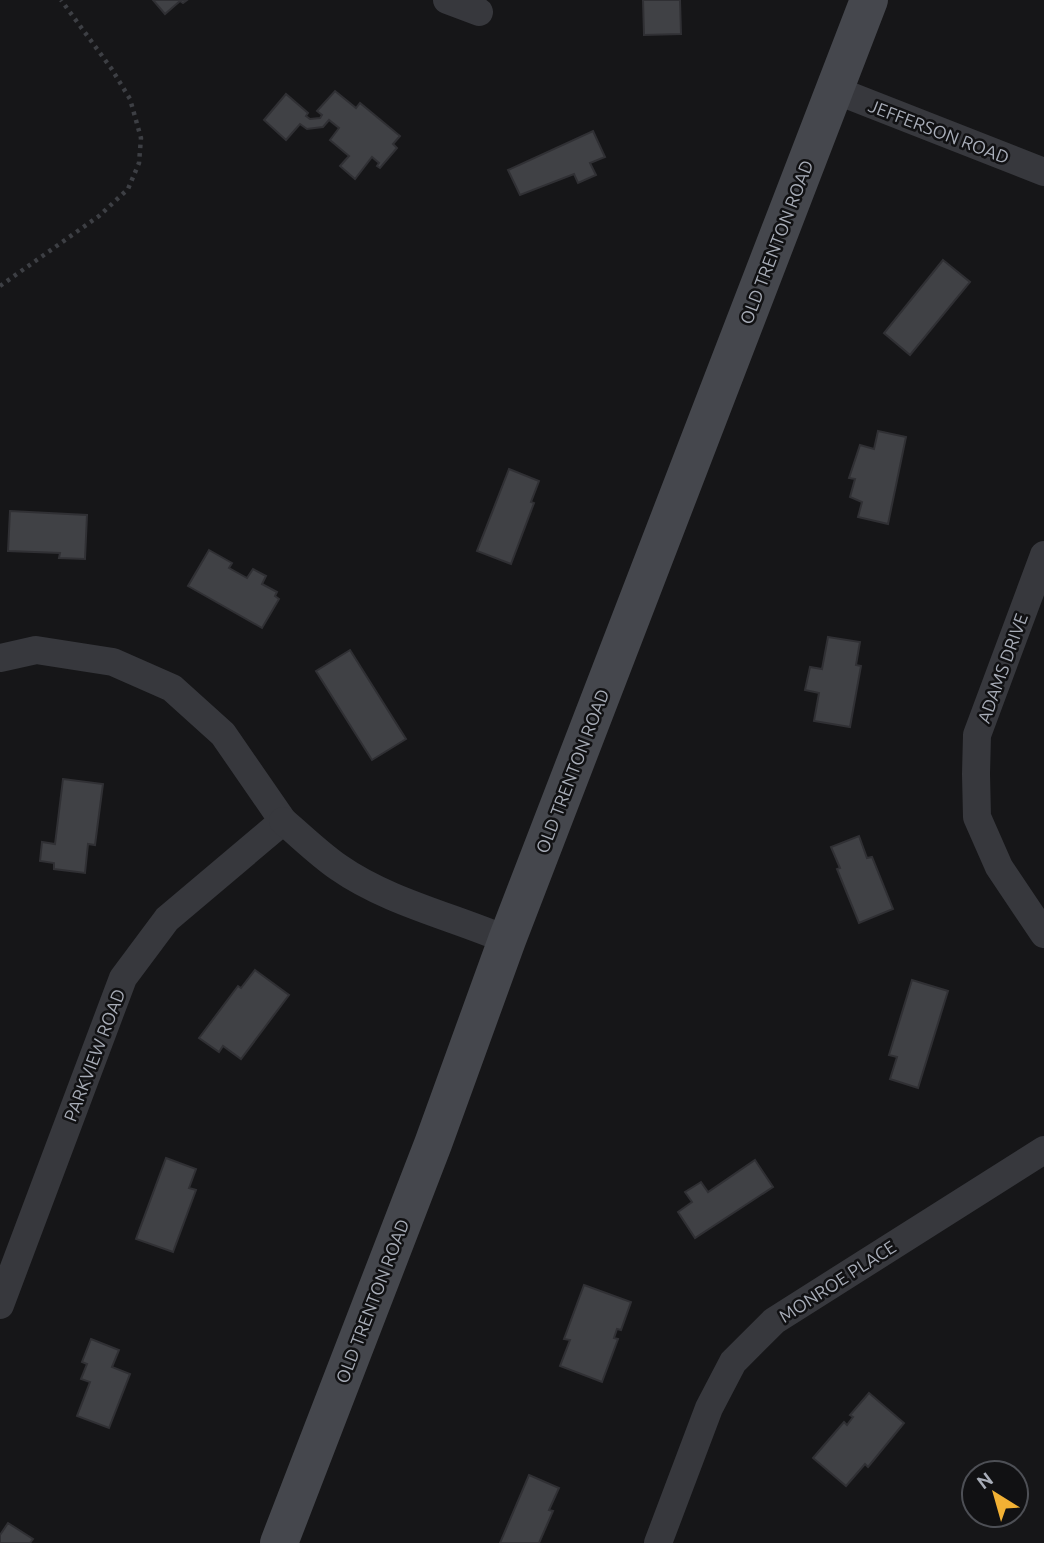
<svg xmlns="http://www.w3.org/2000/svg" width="1044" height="1543" font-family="Ubuntu,sans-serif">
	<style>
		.building { fill: #404145; stroke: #303034; stroke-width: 2 }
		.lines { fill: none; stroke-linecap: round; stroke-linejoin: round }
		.path { stroke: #3d3f44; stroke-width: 4.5; stroke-dasharray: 3.5 5; stroke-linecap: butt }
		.street { stroke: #37383d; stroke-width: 28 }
		.secondary { stroke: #45474d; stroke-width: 38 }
		.labels { text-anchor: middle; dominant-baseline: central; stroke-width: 5; stroke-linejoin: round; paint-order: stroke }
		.street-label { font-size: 18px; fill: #a8adb8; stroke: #111113 }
	</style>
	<rect width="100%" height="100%" fill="#161618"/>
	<g class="building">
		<path d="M153,0H187L183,3L180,1L165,14Z"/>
		<path d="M643,0H680L681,34L644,35Z"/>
		<path d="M335,91L356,108L360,103L400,136L393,144L397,148L380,168L377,166L379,163L372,157L355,179L340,166L349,156L330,140L339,128L329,120L323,127L307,129L300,124L286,140L264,120L286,94L308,113L306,116L310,119L320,118L322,115L317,111Z"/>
		<path d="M593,131L605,157L590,163L596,175L578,183L574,174L520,195L508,170Z"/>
		<path d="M943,260L970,282L910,355L884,333Z"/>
		<path d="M878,431L906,437L888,524L858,517L862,502L850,497L855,479L849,478L860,445L874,449Z"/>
		<path d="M509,469L539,481L531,502L534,503L511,564L477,551Z"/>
		<path d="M10,511L87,515L85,559L59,558L60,553L8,551Z"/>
		<path d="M209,550L232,563L229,568L247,578L253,569L266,576L262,584L277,592L275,596L279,599L262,628L188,586Z"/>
		<path d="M828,637L860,642L856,665L861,666L850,727L814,721L819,693L805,690L810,667L822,669Z"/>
		<path d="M350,650L406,739L372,760L316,671Z"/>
		<path d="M63,779L103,784L95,845L88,844L85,873L54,869V863L40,861L42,842L55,844Z"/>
		<path d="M859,836L867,858L872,857L893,909L859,923L837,869L840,868L831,847Z"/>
		<path d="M255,970L289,995L241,1059L223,1046L219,1052L199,1038L238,986L241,988Z"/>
		<path d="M912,980L948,991L918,1088L890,1079L897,1057L889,1055Z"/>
		<path d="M166,1158L196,1169L189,1188L196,1190L173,1252L136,1239Z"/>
		<path d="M755,1160L773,1187L695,1238L678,1212L692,1202L685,1192L701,1182L708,1192Z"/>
		<path d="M584,1285L631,1302L621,1330L617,1329L614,1338L618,1339L602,1382L560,1366L570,1340L564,1339Z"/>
		<path d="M91,1339L119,1350L112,1367L130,1374L109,1428L77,1416L90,1382L81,1379L87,1364L82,1362Z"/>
		<path d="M869,1393L904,1423L868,1467L865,1464L846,1486L813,1458L844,1422L847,1425L853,1417L850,1415Z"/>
		<path d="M529,1475L559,1488L549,1510L553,1511L539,1543H500Z"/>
		<path d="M8,1523L33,1539L30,1543H0V1535Z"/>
	</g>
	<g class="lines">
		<path class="path" d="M0,286L99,216L128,189L139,163L141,138L130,99L111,68L61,0"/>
		<g class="street">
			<path d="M447,0L479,12"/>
			<path d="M835,90L1044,172"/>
			<path d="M1044,555L977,735L976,774L977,817L999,867L1044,934"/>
			<path d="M0,658L36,650L113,662L172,688L223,734L283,821L167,919L123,978L0,1305"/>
			<path d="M283,821C301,836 318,853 338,867C388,902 451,916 507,940"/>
			<path d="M658,1543L709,1408L733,1362L774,1321L1044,1150"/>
		</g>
		<path class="secondary" d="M279,1543L433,1144L507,940L869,0"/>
	</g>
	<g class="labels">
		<g class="street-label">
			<text transform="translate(939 131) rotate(21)">JEFFERSON ROAD</text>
			<text transform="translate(776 242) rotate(-69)">OLD TRENTON ROAD</text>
			<text transform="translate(1002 668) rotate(-70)">ADAMS DRIVE</text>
			<text transform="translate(572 771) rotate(-69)">OLD TRENTON ROAD</text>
			<text transform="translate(94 1055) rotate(-69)">PARKVIEW ROAD</text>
			<text transform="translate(837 1281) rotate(-33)">MONROE PLACE</text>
			<text transform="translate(372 1301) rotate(-69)">OLD TRENTON ROAD</text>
		</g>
	</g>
	<g transform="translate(995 1494) rotate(323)"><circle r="33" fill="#111113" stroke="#4d4f55" stroke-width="2"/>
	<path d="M0-5L12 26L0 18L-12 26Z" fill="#f2b134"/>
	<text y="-10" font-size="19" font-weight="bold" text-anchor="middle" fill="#a8adb8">N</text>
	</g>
</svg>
